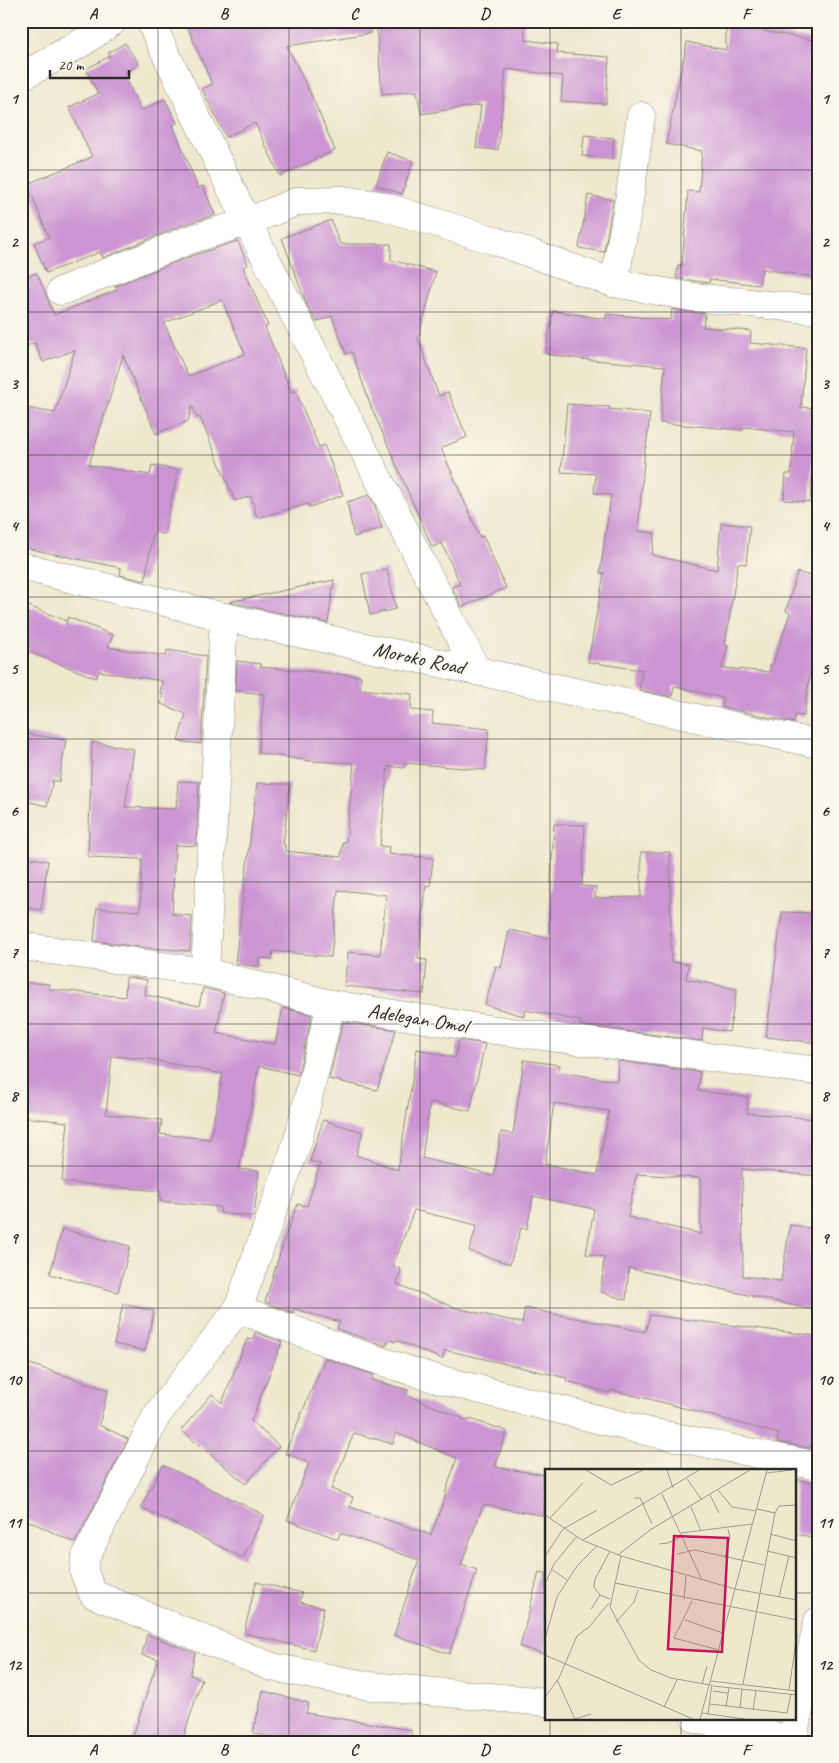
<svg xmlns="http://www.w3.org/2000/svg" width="839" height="1763" font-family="Caveat,sans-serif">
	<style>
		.building { fill: #cc94d3; fill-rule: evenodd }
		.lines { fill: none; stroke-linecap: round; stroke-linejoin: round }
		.minor-casing { stroke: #8c8a7c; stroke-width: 29 }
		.minor { stroke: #fff; stroke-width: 28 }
		.grid { fill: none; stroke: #2b2b2b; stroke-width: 1; stroke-opacity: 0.55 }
		.labels { text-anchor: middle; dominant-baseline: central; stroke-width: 4; stroke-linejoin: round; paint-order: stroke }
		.street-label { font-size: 21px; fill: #2b2b2b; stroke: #fbf7ec }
		.inset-road { fill: none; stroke: #a09c8c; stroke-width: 1 }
		.view { fill: #c2185b; fill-opacity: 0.15; stroke: #c2185b; stroke-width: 2.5 }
		.inset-edge { fill: none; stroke: #2b2b2b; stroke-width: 2.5 }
		.neatline { fill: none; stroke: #2b2b2b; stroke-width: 2 }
		.grid-label { font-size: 16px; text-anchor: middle; font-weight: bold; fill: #2b2b2b }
	</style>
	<rect width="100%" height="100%" fill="#fbf7ec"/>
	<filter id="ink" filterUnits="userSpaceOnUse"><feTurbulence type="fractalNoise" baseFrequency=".02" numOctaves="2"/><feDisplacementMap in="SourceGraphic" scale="10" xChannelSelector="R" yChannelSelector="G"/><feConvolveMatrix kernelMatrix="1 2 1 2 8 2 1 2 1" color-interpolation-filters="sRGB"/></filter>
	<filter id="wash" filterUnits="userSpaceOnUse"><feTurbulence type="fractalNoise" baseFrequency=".0096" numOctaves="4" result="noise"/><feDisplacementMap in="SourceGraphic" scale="20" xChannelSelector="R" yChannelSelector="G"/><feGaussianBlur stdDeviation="1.12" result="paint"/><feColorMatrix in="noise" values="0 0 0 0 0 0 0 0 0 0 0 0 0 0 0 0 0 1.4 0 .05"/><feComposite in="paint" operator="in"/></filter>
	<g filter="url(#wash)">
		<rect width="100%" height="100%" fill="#eee8cd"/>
		<g id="blocks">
			<g class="building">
				<path d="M185,21H370L371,33L287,46L313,99L335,150L280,176L255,123L226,137L202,89L212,84Z"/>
				<path d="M376,21H524L525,40L558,44L557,53L609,57L606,104L561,101L563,76L506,69L498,150L476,148L481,105L421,114L417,91L382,94Z"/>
				<path d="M726,21H764V31L818,41V253L814,277L762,269L759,285L710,279L709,283L676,278L678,265L682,266L688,191L699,192L702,151L666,144L687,42L726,50Z"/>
				<path d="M125,43L139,64L124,74L141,111L165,99L177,123L173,125L198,188L203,186L215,215L183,225L103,258L100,252L46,273L34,243L49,237L27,184L92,157L69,107L98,94L86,69L110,56L108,53Z"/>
				<path d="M584,135L614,138L612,159L582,156Z"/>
				<path d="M387,152L413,161L402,194L376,185Z"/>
				<path d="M588,195L613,200L604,252L579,248Z"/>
				<path d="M331,220L340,244H391V260L436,272L418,339L439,396L448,392L467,437L441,448L480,537L483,536L506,588L462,607L452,587L460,584L442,543L432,547L370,404L352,352L346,354L332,316L316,322L307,306L282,238Z"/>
				<path d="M238,241L248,265L243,267L268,326L265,327L291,392L295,390L319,447L324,445L343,495L310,507L308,504L257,518L251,496L235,501L200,417L197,418L192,405L188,421L156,434L123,355L89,465L150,475L152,465L178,470L164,534L153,532L145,581L120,575L121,568L21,547V407L55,413L75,350L43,362L35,343L21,348V279L37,273L54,315L117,290L115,286L194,255ZM222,300L245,354L188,376L164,323Z"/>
				<path d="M672,309L705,314L703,327L751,331L750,343L806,348L801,407L817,408L810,502L784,500L786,474H791L794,432L743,427V430L660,423L665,366L581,359L546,354L553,311L606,319V314L671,320Z"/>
				<path d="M567,404L610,407L609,409L650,413L646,448L645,447L638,531L655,533L652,555L717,570L721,523L750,526L746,564L738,563L725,645L728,646L722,668L770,672L771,664H773L790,613L786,611L797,572L818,578V644L811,665L804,716L795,715L794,723L722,707L723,698L674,686L672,697L639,690L642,670L588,662L604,573H600L611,495L594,493L596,474L561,472Z"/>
				<path d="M369,495L375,506L382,528L354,537L347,502Z"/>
				<path d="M387,569L396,609L370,615L362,574Z"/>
				<path d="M334,580L328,623L229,602Z"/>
				<path d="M21,603L67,621L68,617L113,635L108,647L166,656L167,650L206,656L201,744L178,741L186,714L161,704L163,693H160L162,681L99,671L96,678L21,649Z"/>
				<path d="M237,661L261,664L260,667L361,676L360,689L412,694L411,710L433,712L432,723L489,729L485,770L405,763L404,768L388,766L380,846L389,847L388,854L433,858L430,886L426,885L418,959L427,960L424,994L344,986L348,952L380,955L386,895L338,890L331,957L273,951L272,959L259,958V967L235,963L257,783L290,784L283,845H285V851L341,857L343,842H346L354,763L310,761L258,753L264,694L236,691Z"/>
				<path d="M21,733L66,740L59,782L53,780L47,806L21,800Z"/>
				<path d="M92,742L134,749L125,807L176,809L178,781L199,782L196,846L175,845L172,914L192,916L190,951L149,948L94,941L97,908L140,911L142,859L88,857Z"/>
				<path d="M554,824L585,825L582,886L596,887L595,898L641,897V852H670L671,962L689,964L686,979L737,989L729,1032L703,1028L702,1041L580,1025L581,1021L526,1010L524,1016L485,1005L496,966L501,968L509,930L548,938Z"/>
				<path d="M21,856L48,861L41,910L21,907Z"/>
				<path d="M782,912L818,913V1043L766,1037Z"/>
				<path d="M126,977L147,980L145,995L199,1006L203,988L224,993L216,1033L275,1044L283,1008L312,1015L298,1075L259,1066L239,1169L259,1171L254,1217L220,1213V1207L160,1201L161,1191L62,1182L68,1122L21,1117V982L49,984V989L125,997ZM112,1056L148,1059L223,1074L210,1139L160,1134L162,1120L106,1114Z"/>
				<path d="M343,1022L396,1030L377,1090L329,1079Z"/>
				<path d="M459,1040L485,1044L470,1111L430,1102L422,1158L494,1176L501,1132L513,1134L524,1060L560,1065L559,1072L617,1081L618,1061L700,1072L698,1091L748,1097L747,1113L818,1119V1176L742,1169L743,1276L781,1281L790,1225L818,1229V1311L629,1268L626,1300L601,1292L604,1257L586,1254L594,1209L533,1196L527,1229L521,1228L510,1264L469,1251L477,1225L414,1210L393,1266L401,1269L397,1284L456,1308L522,1323L525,1308L645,1332L650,1315L818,1336V1416L810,1448L777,1442L779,1434L661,1402L611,1390L610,1393L566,1381L567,1378L445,1350L442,1359L396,1340L395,1342L389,1340L386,1346L337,1329L340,1322L294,1309L293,1313L265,1302L285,1237L298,1204L307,1206L320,1164L310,1161L323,1120L363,1132L356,1155L398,1170L417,1049L455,1058ZM554,1103L609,1111L597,1175L545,1164ZM637,1174L700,1178L701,1234L628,1217L635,1179H636Z"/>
				<path d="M62,1229L130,1246L118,1292L50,1274Z"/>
				<path d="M123,1304L154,1311L145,1351L114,1344Z"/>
				<path d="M255,1332L282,1342L251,1421L279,1446L246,1484L181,1430L212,1394L222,1403L247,1339L253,1340Z"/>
				<path d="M325,1358L374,1375L372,1380L408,1390L407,1395L469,1421L470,1419L507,1431L495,1467L546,1475V1516L483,1505L461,1565L477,1570L449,1654L394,1635L419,1560L340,1533L338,1539L287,1520L309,1463L285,1453ZM354,1433L393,1444L396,1433L457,1458L445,1494H446L431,1535L350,1507L353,1497L331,1489Z"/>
				<path d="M21,1361L108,1390L99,1425L128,1439L75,1543L21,1517Z"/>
				<path d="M163,1465L264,1515L243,1558L141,1507Z"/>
				<path d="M795,1479L818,1483V1538L795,1534Z"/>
				<path d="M539,1572L546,1573V1654L520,1647Z"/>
				<path d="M256,1582L302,1593L300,1602L324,1608L314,1650L244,1633Z"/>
				<path d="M147,1634L195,1653L190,1675L202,1679L182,1742H131L158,1659L142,1655Z"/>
				<path d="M263,1691L309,1703L306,1713L411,1730V1742H288L253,1733Z"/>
			</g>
		</g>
	</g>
	<g filter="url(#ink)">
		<use href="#blocks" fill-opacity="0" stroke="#8c8a7c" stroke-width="1"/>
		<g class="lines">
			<g class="minor-casing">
				<g id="minor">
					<path d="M150,21L247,222L477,671"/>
					<path d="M21,77L83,42L113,21"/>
					<path d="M614,283L629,201L641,116"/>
					<path d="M61,291L189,240L247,222L298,201L341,200L379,205L496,241L614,283L692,297L818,310"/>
					<path d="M21,566L224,617L818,744"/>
					<path d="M21,946L205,972L331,1004L487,1029L818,1071"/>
					<path d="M205,972L224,617"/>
					<path d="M331,1004L298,1140L238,1309L157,1415L85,1558L84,1572L93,1594L272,1667L370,1686L546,1702"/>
					<path d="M238,1309L353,1352L433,1378L645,1431L818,1466"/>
					<path d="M696,1719L793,1740"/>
					<path d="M792,1742L818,1621"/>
				</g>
			</g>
			<use href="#minor" class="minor"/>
		</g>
	</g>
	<path class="grid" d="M158,21V1742M289,21V1742M420,21V1742M550,21V1470M681,21V1470M21,170H818M21,312H818M21,455H818M21,597H818M21,739H818M21,882H818M21,1024H818M21,1166H818M21,1308H818M21,1451H818M21,1593H546M795,1593H818M550,1719V1742M681,1719V1742"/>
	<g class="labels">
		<g class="street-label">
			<text transform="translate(419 658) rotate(12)">Moroko Road</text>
			<text transform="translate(418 1018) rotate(9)">Adelegan Omol</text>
		</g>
	</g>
	<g transform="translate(545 1469)">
		<rect width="251" height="251" fill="#eee8cd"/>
		<path class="inset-road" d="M41,1L66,16L98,1M122,1L128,19M222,4L247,1M142,10L157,31M173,21L187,38L211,42M117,25L157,111M165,26L174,44M89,29H95L107,55M146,38L156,62M212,40L230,44M0,46L37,71L76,87L190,120L252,131M5,49L38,14M136,64L207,55M225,65L252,72M38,71L154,1M114,75L123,74L138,67M222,82L252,89M132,85L150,81L219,96M73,86L105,61L205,1M0,87L18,60L52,41M76,87L65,138L94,191L106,201L126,209L165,216M180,89L185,68L183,60M6,100L22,111M70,114L252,151M0,115L9,95L32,67M55,126L49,118L50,110L65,82M234,128L244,87M139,130L141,107M147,132L129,169L174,181M46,140L55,126L65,130M140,151L178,164M71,153L89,133L93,121M0,170L12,128L32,97L52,77M0,186L148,250M12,211L30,250M166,212L252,222M157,215L162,197M198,215L230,44L234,37L252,36M168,217L252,226M244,221L252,165M168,222L183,224M0,228L14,209L32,167L44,158L64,134M165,235L242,244L246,225M119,238L132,211M181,238L184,219M195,239L197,220M208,241L211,222M157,244L200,250M163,245L167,215M30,250L46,245M155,250L222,1"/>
		<path class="view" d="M129,67L183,69L177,183L123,180Z"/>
		<rect width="251" height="251" class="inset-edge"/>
	</g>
	<rect width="839" height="1763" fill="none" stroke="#fbf7ec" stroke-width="55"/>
	<path d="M50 70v8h79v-8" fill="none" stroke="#2b2b2b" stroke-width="2.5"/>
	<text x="58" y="70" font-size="15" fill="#2b2b2b" stroke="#fbf7ec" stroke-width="4" paint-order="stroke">20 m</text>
	<rect x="28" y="28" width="784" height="1708" class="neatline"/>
	<g class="grid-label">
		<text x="93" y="19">A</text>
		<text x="224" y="19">B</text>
		<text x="354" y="19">C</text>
		<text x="485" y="19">D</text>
		<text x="616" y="19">E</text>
		<text x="746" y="19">F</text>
		<text x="14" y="104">1</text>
		<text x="825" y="104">1</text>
		<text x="14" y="247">2</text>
		<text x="825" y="247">2</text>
		<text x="14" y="389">3</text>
		<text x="825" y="389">3</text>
		<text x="14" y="531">4</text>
		<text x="825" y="531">4</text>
		<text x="14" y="674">5</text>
		<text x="825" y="674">5</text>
		<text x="14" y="816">6</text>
		<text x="825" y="816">6</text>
		<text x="14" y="958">7</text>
		<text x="825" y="958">7</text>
		<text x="14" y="1101">8</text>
		<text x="825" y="1101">8</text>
		<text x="14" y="1243">9</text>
		<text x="825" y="1243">9</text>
		<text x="14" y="1385">10</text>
		<text x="825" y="1385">10</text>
		<text x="14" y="1528">11</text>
		<text x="825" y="1528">11</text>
		<text x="14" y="1670">12</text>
		<text x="825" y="1670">12</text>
		<text x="93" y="1755">A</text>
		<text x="224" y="1755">B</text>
		<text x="354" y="1755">C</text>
		<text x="485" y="1755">D</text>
		<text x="616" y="1755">E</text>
		<text x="746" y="1755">F</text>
	</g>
</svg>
